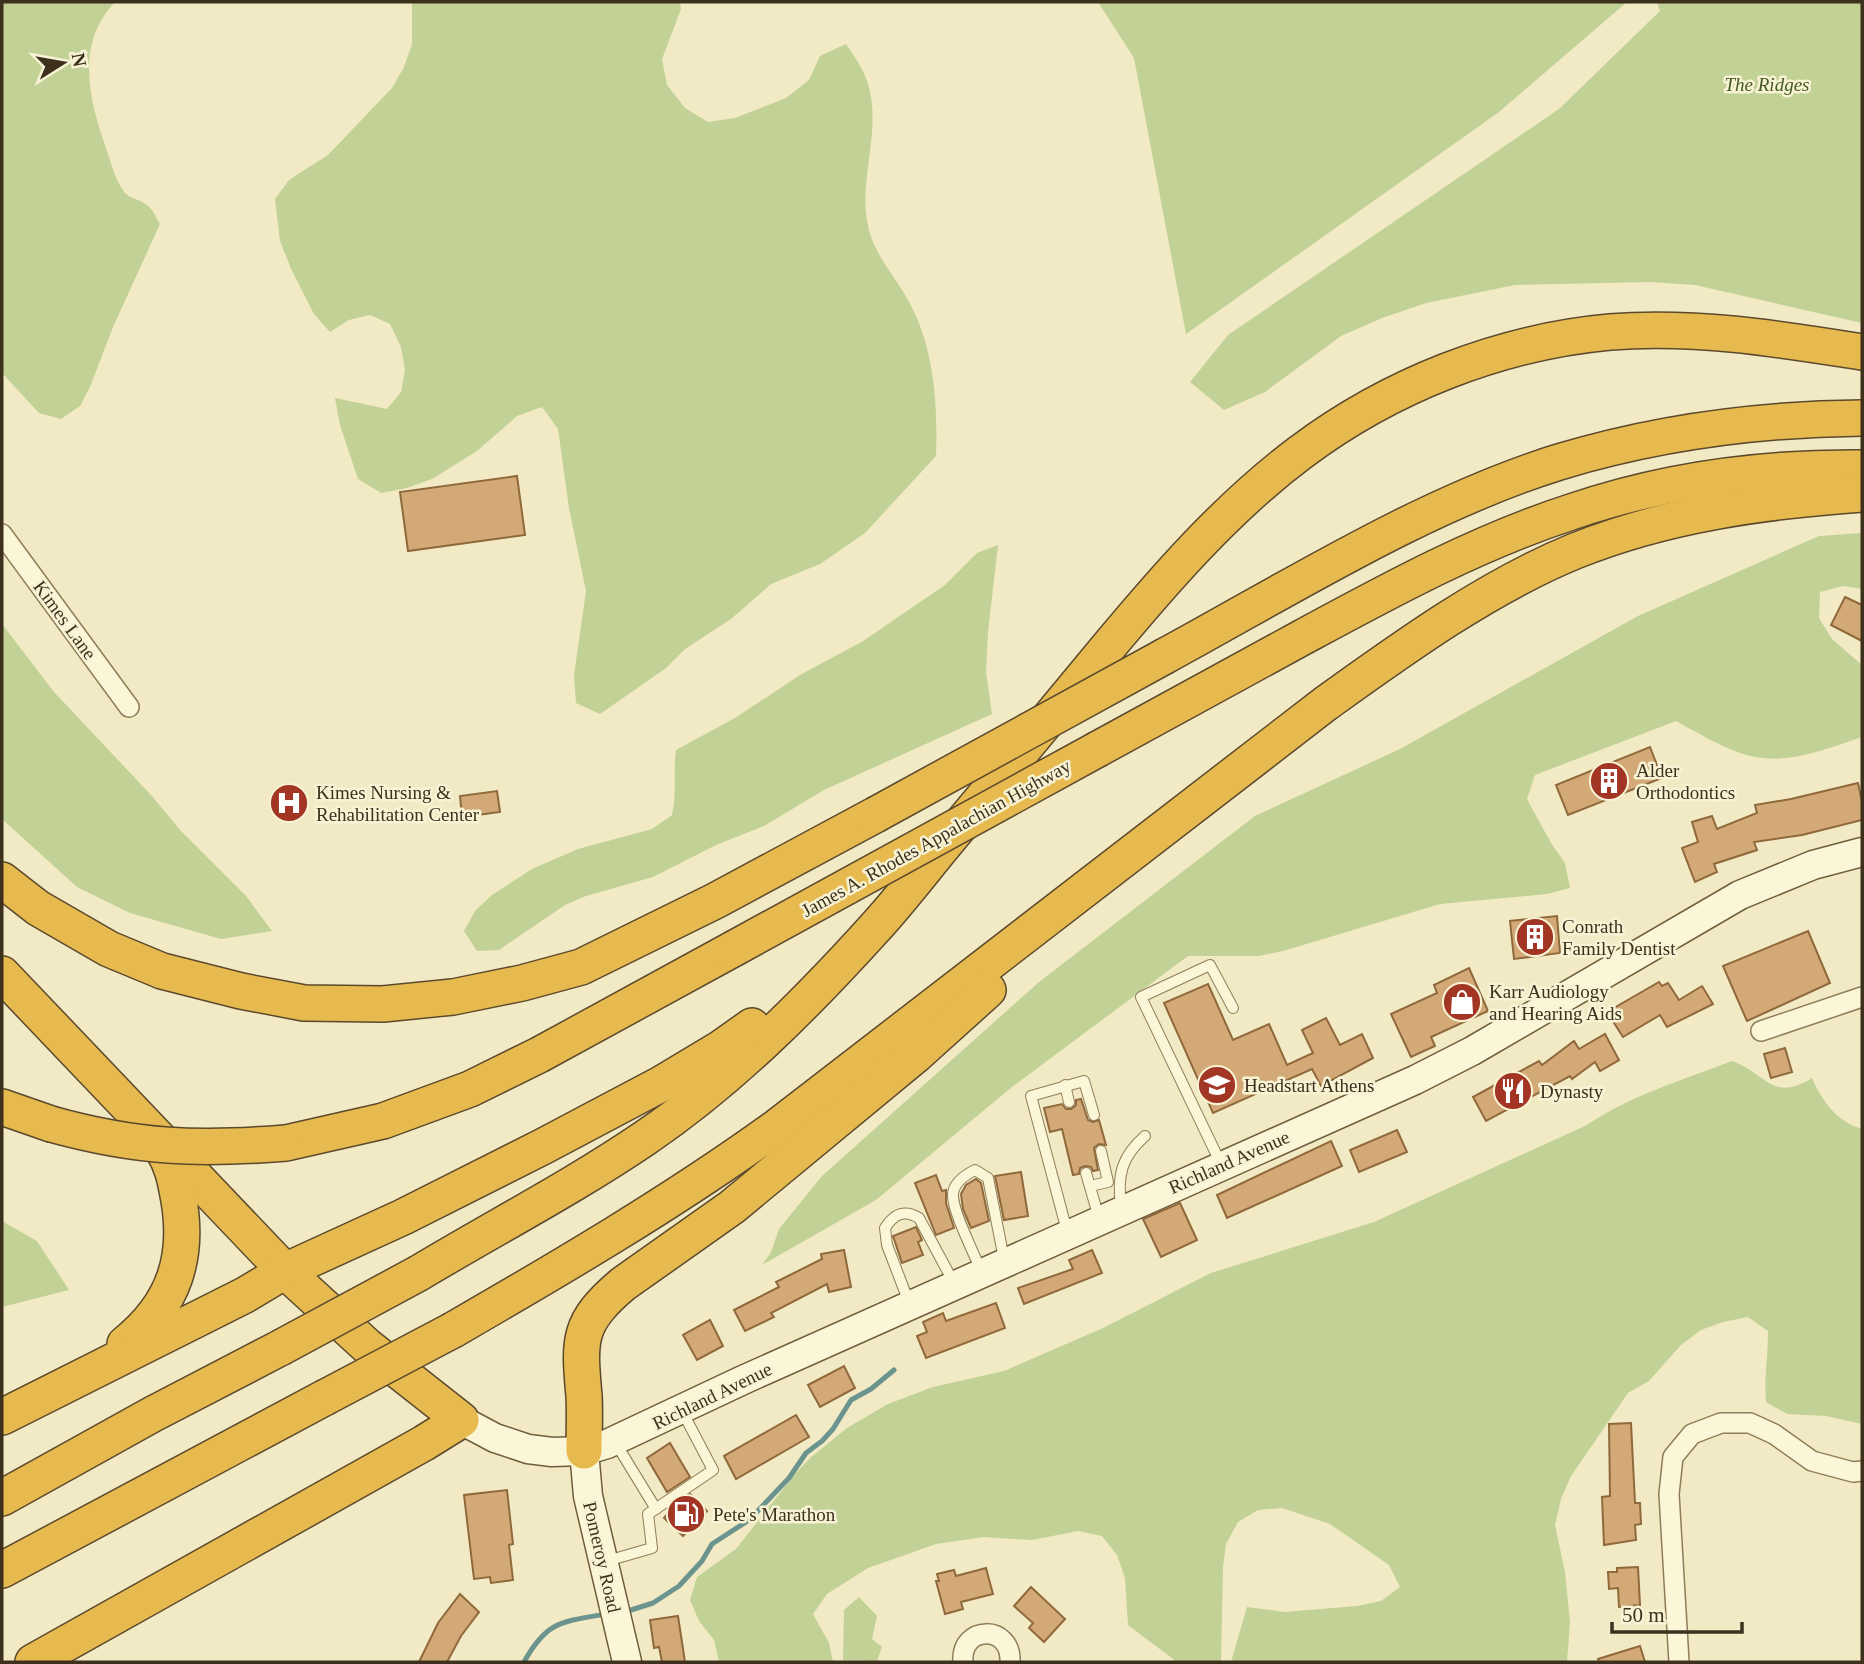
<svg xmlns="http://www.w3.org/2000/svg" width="1864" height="1664" font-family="'Times New Roman',serif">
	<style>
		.green { fill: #c2d196 }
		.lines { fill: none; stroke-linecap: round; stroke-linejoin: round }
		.stream { stroke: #6c948f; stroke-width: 5 }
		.building { fill: #d3aa77; stroke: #8f693c; stroke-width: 2 }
		.lane-casing { stroke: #8e7d58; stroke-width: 12 }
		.street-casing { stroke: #8e7d58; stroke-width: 22 }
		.secondary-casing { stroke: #705d3c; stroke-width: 31 }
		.highway-casing { stroke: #5b492d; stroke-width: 38 }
		.lane { stroke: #fbf6d8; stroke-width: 10 }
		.street { stroke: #fbf6d8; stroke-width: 19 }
		.secondary { stroke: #fbf6d8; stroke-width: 28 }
		.highway { stroke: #e7ba4f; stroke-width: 35 }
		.highway-bridge-casing { stroke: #5b492d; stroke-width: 38; stroke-linecap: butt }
		.highway-bridge { stroke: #e7ba4f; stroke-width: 35 }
		.labels { text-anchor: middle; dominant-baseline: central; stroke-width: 5; stroke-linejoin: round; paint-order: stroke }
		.park-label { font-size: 19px; font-style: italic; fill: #445b23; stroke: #f8f3d4 }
		.street-label { font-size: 19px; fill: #3d311e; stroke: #f8f3d4 }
		.poi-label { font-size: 19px; fill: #3d311e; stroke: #f8f3d4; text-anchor: start }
	</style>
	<rect width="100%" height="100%" fill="#f2eac4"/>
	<g class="green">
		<path d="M2,2H115C75,44 89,99 106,148C111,163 115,180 125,193C131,199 142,200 148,206C153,210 157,219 160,224L113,327L90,387L80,406L61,419L39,413L2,373Z"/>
		<path d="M412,2H680L681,9L662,59L667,85L685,108L708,122L735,118L786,98L809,80L820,56L846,44C856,59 867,74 870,92C880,137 857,185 869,230C876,257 895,276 908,300C934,346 938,404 936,456L865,533L820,564L771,584L731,619L685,649L666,668L600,714L576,703L574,675L586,591L569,508L558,429L542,407L517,416L477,451L432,479L407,488L381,493L358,479L340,425L335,398L387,409L401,392L405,370L401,347L390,324L370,315L349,320L330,332L314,314L292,271L280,241L275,199L289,180L328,155L392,88L404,67L412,44Z"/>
		<path d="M1098,2H1627L1499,112L1186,334L1134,58Z"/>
		<path d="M1657,2H1862V323L1695,285L1650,282L1515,285L1426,303L1382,318L1341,336L1265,392L1224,410L1190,382L1228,335L1559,109L1660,11Z"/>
		<path d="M1862,533V589L1843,586L1820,592L1819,618L1832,639L1862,665V737C1823,750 1781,768 1740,753C1718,745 1696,732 1676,721L1535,775L1527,799L1551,843L1565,863L1570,888L1547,894L1440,904L1283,951L1259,956H1188L1012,1087L876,1200L762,1265L771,1252L779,1229L822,1176L1039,982L1255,816L1400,749L1638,616L1819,536Z"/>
		<path d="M998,545L988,632L986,672L992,714L824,790L764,826L716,845L653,877L586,896L565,905L499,950L477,951L464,931L475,911L492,895L532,869L578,849L652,829L672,815C677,793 673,772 676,750L735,718L800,675L863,641L945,585L977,553Z"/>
		<path d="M2,624L54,692L151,795L181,831L246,896L272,931L221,939L130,913L77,887L2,819Z"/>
		<path d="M1732,1061C1766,1073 1772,1103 1812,1078C1823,1102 1836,1121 1862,1129V1424L1826,1416L1787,1414L1766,1402C1764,1378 1768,1356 1768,1331L1748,1317L1723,1322L1701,1330L1681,1345L1649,1381L1628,1393L1571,1476L1561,1499L1555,1525L1565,1572L1570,1622L1567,1662H1231L1247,1607L1285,1612L1357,1606L1381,1601L1400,1587L1389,1565L1330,1524L1282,1508L1258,1510L1238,1522L1226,1544L1223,1567L1221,1662H1177L1128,1625L1125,1578L1117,1555L1102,1536L1078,1531L1032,1540L984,1537L936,1544L868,1568L827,1594L813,1614L829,1643L833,1662H719L714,1640L699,1621L690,1600L697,1577L736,1549L794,1475L810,1458L847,1428L888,1404L933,1387L1004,1371L1103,1328L1211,1273L1374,1222L1587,1125C1631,1095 1683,1080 1732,1061Z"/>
		<path d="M2,1221L37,1241L69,1290L2,1307Z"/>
		<path d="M859,1597L877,1616L872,1639L882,1647L877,1661L843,1660L844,1610Z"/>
	</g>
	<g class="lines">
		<g class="stream">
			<path d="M631,1610L653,1603L679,1586L702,1561L712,1544L749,1520L789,1478L806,1453L822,1441L833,1429L851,1400L871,1389L894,1370"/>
			<path d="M524,1662C545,1624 558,1622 600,1615"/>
		</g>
	</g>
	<g class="building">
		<path d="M517,476L525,535L408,551L400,492Z"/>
		<path d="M1845,597L1862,605V641L1831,625Z"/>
		<path d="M1650,747L1662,778L1568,815L1556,785Z"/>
		<path d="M1858,783L1862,802V820L1802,835L1754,842L1757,850L1714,864L1717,872L1695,882L1682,848L1698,842L1692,822L1712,816L1717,829L1757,813L1755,805L1791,799Z"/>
		<path d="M497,791L500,812L462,817L460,796Z"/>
		<path d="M1557,916L1560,953L1514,959L1510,921Z"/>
		<path d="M1808,931L1830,983L1747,1021L1723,966Z"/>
		<path d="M1469,968L1488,1011L1431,1037L1435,1046L1411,1057L1391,1014L1437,993L1434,985Z"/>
		<path d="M1659,982L1662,986L1668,983L1679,1000L1702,986L1713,1004L1667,1027L1660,1015L1623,1037L1607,1012Z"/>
		<path d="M1208,984L1233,1040L1269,1024L1287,1065L1313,1053L1302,1030L1326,1018L1340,1045L1362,1034L1373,1058L1321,1086L1312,1069L1213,1113L1164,1003Z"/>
		<path d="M1605,1034L1619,1060L1600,1071L1595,1062L1572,1079L1570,1076L1486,1121L1473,1097L1539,1061L1542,1065L1574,1041L1579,1049Z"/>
		<path d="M1785,1048L1792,1072L1771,1078L1764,1054Z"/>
		<path d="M1081,1099L1088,1120L1093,1122L1099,1120L1106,1145L1099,1144L1094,1148L1098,1170L1093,1171L1091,1167L1085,1166L1080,1168L1079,1174L1073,1175L1062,1129L1050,1132L1044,1108L1062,1104L1066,1109H1071L1076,1105V1100Z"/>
		<path d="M1397,1130L1407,1152L1359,1172L1350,1150Z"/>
		<path d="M1331,1141L1342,1166L1227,1218L1217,1195Z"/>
		<path d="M1021,1172L1028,1216L1004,1220L995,1176Z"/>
		<path d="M936,1175L942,1191L946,1190V1203L954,1228L936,1235L915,1183Z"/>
		<path d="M976,1179L981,1183L989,1221L971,1228L963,1209L961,1194L966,1185Z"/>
		<path d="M1180,1203L1197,1240L1161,1257L1143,1219Z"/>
		<path d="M916,1227L922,1240L918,1242L923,1255L902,1263L893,1236Z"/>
		<path d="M844,1250L851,1287L829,1292L827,1284L771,1313L774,1317L745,1331L734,1310L779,1287L776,1282L822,1259L821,1254Z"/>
		<path d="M1092,1250L1102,1273L1024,1304L1018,1288L1073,1269L1069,1260Z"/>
		<path d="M996,1303L1005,1328L926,1358L917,1336L927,1332L923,1322L943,1313L946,1321Z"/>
		<path d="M710,1320L723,1346L697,1360L683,1335Z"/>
		<path d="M844,1366L855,1388L820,1407L808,1385Z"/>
		<path d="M796,1415L809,1437L736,1479L724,1456Z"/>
		<path d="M1631,1423L1635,1503H1640L1641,1524L1635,1525L1636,1540L1604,1545L1602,1497L1610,1496L1609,1424Z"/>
		<path d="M670,1443L690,1477L667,1492L647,1458Z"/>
		<path d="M507,1490L513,1544L509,1545L513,1580L491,1583L490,1577L474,1579L464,1495Z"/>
		<path d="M690,1494L707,1511L683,1536L664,1518L675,1505Z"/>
		<path d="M1638,1567L1640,1605L1619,1607L1618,1588L1609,1589L1608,1572H1617V1568Z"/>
		<path d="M986,1568L993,1594L961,1602L963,1609L945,1614L936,1581H939L937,1574L954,1570L956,1576Z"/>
		<path d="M1031,1587L1065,1619L1044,1642L1029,1628L1033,1623L1014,1606Z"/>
		<path d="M460,1594L479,1612L461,1636L447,1662H419L438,1623Z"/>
		<path d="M678,1616L685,1662H662L659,1647L654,1648L650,1620Z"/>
		<path d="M1640,1646L1645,1662H1599L1598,1659Z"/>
	</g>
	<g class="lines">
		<g class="lane-casing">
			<g id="lane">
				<path d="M1065,1085L1069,1102"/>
				<path d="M1221,1164L1141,997L1210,965L1233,1008"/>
				<path d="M1086,1173L1099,1218"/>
				<path d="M1090,1186L1108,1182L1101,1151"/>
				<path d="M1121,1207C1117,1176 1121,1157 1145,1136"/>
				<path d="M1067,1231L1031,1096L1084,1081L1094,1115"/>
				<path d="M982,1273C975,1255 952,1211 953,1194C954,1182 965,1175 975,1170L988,1178L1004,1259"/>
				<path d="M910,1305L887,1245L885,1228C894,1214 904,1209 919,1218L955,1285"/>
				<path d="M615,1442L656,1509"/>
				<path d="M607,1561L652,1548L648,1514L713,1470L682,1411"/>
			</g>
		</g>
		<g class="street-casing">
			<g id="street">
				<path d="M2,534L129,707"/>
				<path d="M1761,1031L1862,997"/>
				<path d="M963,1662C960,1625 1012,1624 1010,1662"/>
				<path d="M1679,1662L1669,1494L1673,1457L1692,1434L1721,1423H1750L1774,1434L1812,1461L1853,1472L1862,1471"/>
			</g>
		</g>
		<g class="secondary-casing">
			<g id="secondary">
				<path d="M461,1420L495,1438L528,1449L552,1452L584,1451L607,1444L743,1380L1415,1080L1472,1051L1740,895L1813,865L1862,852"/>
				<path d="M584,1451L588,1496L627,1662"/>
			</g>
		</g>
		<g class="highway-casing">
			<g id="highway">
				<path d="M1165,656C1290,588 1424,504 1559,462C1658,432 1759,419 1862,418"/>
				<path d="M1098,749C1166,712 1234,674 1303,637C1390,590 1476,543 1571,512C1664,480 1764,467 1862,468"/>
				<path d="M2,880L38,908L109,949L162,971L241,991L304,1003L383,1004L453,997L522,983L581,967L715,901L875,815"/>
				<path d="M2,974L285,1271L367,1346L461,1420L424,1443L33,1662"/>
				<path d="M2,1107L51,1124"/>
				<path d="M286,1143L383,1121L470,1089L539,1055L733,949"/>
				<path d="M419,1273C494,1228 573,1187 645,1138C729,1081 804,1006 872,931C899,902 923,870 948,840C1000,778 1052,715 1104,652C1163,581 1226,508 1301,452C1389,386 1499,342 1610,332C1694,325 1780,339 1862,352"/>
				<path d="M453,1330C562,1267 671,1203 774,1129L1325,704C1403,648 1487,587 1575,551C1667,514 1764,501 1862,494"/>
				<path d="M125,1344C174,1305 190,1257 178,1195C175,1178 172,1165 163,1150"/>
				<path d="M2,1417L245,1295L285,1271L403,1217L542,1147L661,1084L721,1048L752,1026"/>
				<path d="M584,1451C584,1433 585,1414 584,1396C579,1340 577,1323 623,1284L732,1207L917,1054L988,990"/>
				<path d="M2,1498L153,1414L280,1348"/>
				<path d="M2,1570L324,1398"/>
			</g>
		</g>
		<use href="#lane" class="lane"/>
		<use href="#street" class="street"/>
		<use href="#secondary" class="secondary"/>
		<use href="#highway" class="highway"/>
		<g class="highway-bridge-casing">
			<g id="highway-bridge">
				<path d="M875,815L1165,656"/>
				<path d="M733,949L1098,749"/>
				<path d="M51,1124C137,1148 198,1150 286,1143"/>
				<path d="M280,1348L419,1273"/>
				<path d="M324,1398L453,1330"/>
			</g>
		</g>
		<use href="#highway-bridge" class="highway-bridge"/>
	</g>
	<defs>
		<g id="building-disc" transform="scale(2.0125)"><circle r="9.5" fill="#a23524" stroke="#f8f3d4"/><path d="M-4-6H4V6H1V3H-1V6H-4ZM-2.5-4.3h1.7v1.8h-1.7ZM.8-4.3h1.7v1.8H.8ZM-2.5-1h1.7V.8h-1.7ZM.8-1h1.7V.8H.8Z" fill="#fff"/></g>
		<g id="hospital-disc" transform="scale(2.0125)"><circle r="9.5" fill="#a23524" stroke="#f8f3d4"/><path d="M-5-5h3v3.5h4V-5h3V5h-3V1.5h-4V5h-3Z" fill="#fff"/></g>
		<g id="shop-disc" transform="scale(2.0125)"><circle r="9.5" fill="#a23524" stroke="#f8f3d4"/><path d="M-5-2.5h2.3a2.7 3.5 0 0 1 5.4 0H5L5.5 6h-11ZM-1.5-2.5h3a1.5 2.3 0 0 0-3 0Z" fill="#fff"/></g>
		<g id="school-disc" transform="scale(2.0125)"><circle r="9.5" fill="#a23524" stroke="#f8f3d4"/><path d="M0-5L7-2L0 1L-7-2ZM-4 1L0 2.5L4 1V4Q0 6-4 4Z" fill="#fff"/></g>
		<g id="restaurant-disc" transform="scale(2.0125)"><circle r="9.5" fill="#a23524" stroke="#f8f3d4"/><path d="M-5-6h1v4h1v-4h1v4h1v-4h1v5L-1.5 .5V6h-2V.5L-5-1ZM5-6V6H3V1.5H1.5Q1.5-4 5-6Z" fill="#fff"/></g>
		<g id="fuel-disc" transform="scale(2.0125)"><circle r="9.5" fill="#a23524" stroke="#f8f3d4"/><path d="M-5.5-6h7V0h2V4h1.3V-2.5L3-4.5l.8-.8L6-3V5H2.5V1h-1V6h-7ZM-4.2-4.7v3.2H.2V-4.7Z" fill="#fff"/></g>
	</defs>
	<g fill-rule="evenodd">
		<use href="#building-disc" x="1609" y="781"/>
		<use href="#hospital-disc" x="289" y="803"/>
		<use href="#building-disc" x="1535" y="937"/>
		<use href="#shop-disc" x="1462" y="1002"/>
		<use href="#school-disc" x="1217" y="1085"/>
		<use href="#restaurant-disc" x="1513" y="1091"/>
		<use href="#fuel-disc" x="686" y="1514"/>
	</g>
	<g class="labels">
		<g class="park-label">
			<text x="1767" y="84">The Ridges</text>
		</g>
		<g class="street-label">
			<text transform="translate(65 620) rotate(54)">Kimes Lane</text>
			<text transform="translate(936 838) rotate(-29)">James A. Rhodes Appalachian Highway</text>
			<text transform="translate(1229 1162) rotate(-24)">Richland Avenue</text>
			<text transform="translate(712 1396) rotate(-26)">Richland Avenue</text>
			<text transform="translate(602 1557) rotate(77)">Pomeroy Road</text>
		</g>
		<g class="poi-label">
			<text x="1636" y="770">Alder<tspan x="1636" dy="22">Orthodontics</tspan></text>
			<text x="316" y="792">Kimes Nursing &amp;<tspan x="316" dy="22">Rehabilitation Center</tspan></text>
			<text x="1562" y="926">Conrath<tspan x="1562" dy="22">Family Dentist</tspan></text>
			<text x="1489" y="991">Karr Audiology<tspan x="1489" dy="22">and Hearing Aids</tspan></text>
			<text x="1244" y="1085">Headstart Athens</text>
			<text x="1540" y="1091">Dynasty</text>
			<text x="713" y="1514">Pete's Marathon</text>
		</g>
	</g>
	<rect width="1864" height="1664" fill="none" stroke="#3d311e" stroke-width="7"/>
	<g transform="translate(63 63) rotate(79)" stroke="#f8f3d4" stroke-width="5" paint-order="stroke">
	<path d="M0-5L12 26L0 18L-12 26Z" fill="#3d311e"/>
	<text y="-10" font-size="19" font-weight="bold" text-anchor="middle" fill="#3d311e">N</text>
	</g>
	<path d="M1612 1622v10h130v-10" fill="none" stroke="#3d311e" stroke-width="3.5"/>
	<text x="1622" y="1622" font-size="21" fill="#3d311e" stroke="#f8f3d4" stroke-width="5" paint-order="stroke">50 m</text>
</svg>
